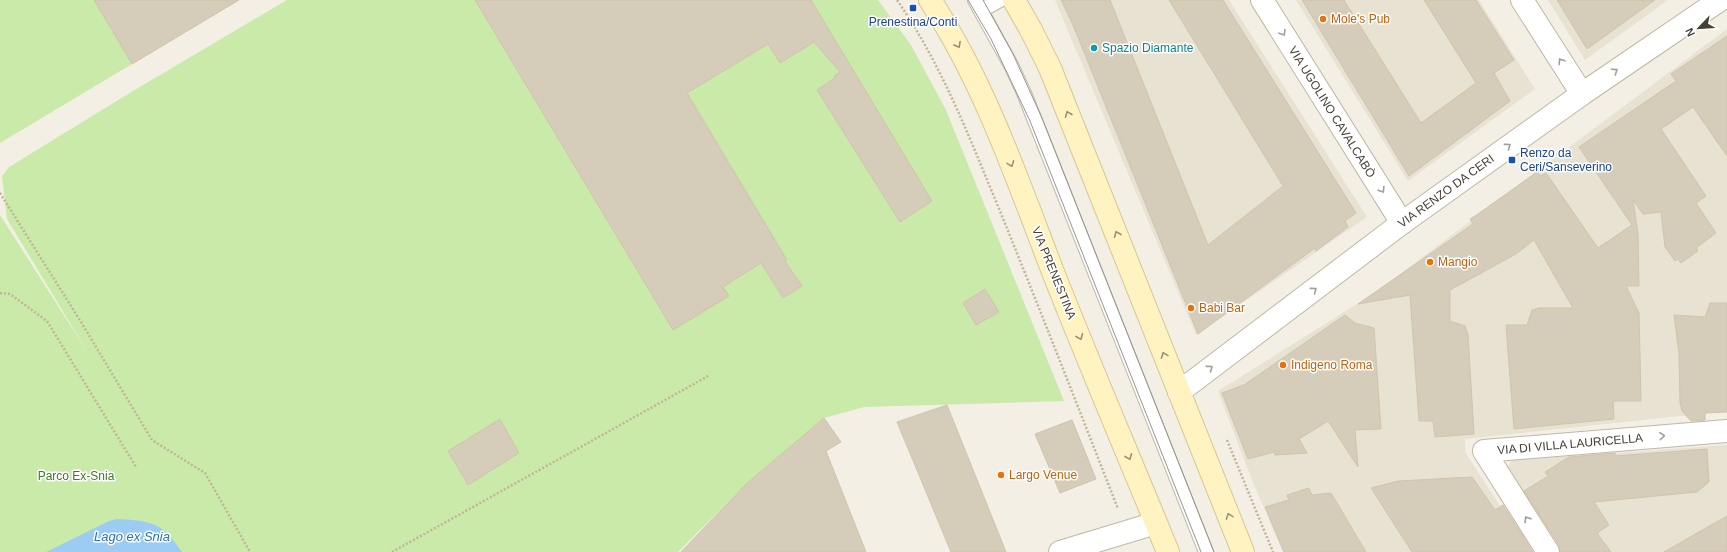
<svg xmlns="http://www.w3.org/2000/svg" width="1727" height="552" font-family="Helvetica,sans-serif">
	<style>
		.residential { fill: #e7e2d2 }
		.green { fill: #caeaaa }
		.water { fill: #9cccf4 }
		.building { fill: #d5ccb9; stroke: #d0c4ac }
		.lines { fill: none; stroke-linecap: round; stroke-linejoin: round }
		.lane-casing { stroke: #bfb8a6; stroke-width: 16 }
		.street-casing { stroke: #bfb8a6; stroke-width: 24 }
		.secondary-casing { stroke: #d6c791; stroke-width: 24 }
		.path { stroke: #c2b497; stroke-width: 2.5; stroke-dasharray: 2 2; stroke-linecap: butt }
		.lane { stroke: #fff; stroke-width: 14 }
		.street { stroke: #fff; stroke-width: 22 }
		.secondary { stroke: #fff3c2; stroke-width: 22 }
		.tram { stroke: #959595; stroke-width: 1 }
		.oneway { stroke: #a29f9a }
		.oneway2 { stroke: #999074 }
		.transit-dot { fill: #1a4fb4; stroke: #fff; stroke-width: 1.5 }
		.food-dot { fill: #e8710a; stroke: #fff; stroke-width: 1.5 }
		.culture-dot { fill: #0f9aa8; stroke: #fff; stroke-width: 1.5 }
		.labels { text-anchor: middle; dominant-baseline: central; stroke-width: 3; stroke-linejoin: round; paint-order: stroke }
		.food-label { font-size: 12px; fill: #c56008; stroke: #fff; text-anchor: start }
		.transit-label { font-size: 12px; fill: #164399; stroke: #fff }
		.culture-label { font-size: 12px; fill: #0d838f; stroke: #fff; text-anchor: start }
		.street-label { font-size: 12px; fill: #463f34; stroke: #fff }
		.park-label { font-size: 12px; fill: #417a24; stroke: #fff }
		.water-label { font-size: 13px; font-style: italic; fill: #2773b7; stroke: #fff }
	</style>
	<rect width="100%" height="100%" fill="#f3efe4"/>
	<g class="residential">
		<path d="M1055,0H1229L1367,217L1196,335Z"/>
		<path d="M1296,0H1479L1535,89L1408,181Z"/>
		<path d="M1548,0H1668L1585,60Z"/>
		<path d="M1727,29V411L1465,439V452L1530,552H1283L1252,480L1218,391L1376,292Z"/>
		<path d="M1727,445V552H1559L1505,472L1512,460Z"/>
	</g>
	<g class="green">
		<path d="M0,0H235L132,64L0,143Z"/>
		<path d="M287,0H878L911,45L946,110L1064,401L864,407L824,418L746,484L678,552H0V215L90,356L7,219L2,176L9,167L133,91Z"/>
	</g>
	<path class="water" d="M117,519C133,520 153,520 166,532C172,538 177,545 182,552H46L109,521Z"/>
	<g class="building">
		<path d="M94,0H239L132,64Z"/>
		<path d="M475,0H811L932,201L900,222L817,90L835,78L834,76L840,72L814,42L780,63L768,44L687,93L787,260L785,261L802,286L783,298L761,263L723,287L729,296L673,330Z"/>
		<path d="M1061,0H1110L1208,245L1283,186L1169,0H1223L1356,213L1345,221L1348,227L1316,251L1315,248L1198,334L1073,25Z"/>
		<path d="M1302,0H1344L1421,123L1476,83L1424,0H1476L1514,60L1494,73L1510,101L1409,176Z"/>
		<path d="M1557,0H1655L1587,49Z"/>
		<path d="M1727,36V156L1693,107L1661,129L1706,196L1696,203L1716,233L1696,248L1698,251L1681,263L1678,259L1675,261L1665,247L1661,212L1643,214L1633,200L1638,234L1639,286H1626L1639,313L1641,401H1613L1614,419L1514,429L1506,325H1527L1532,310L1539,308H1573L1534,240L1516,254L1450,290V321L1465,326L1468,335L1474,434L1435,437L1433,421H1419L1410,295L1358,304L1473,224L1470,219L1478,214L1537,172L1540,176L1546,173L1598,248L1632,225L1579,147L1676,81L1671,74Z"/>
		<path d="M985,289L999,312L976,325L963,303Z"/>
		<path d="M1710,303H1727V412L1705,413V420L1691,421L1682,411L1680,402L1679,354L1674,315L1705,317Z"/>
		<path d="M1345,315L1355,323L1374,328L1381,429L1355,430L1358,467L1328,421L1299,439L1307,453L1275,455L1274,452L1248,459L1222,393L1244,385Z"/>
		<path d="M947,405L1006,552H951L897,422Z"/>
		<path d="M824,418L841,442L826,451L866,552H681L746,484Z"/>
		<path d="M500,419L519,453L468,485L448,451Z"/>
		<path d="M1072,420L1096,479L1060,493L1035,434Z"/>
		<path d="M1707,449L1709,482L1697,492L1594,502L1609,525L1597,533L1611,552H1560L1559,545L1524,491L1548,476L1545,472L1569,457L1615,453V456Z"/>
		<path d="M1472,477L1495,510L1503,505L1533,552H1412L1371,488L1398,481Z"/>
		<path d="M1309,488L1312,495L1331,493L1366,552H1284L1265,507L1289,500L1287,495Z"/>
		<path d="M1727,516V552H1664Z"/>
	</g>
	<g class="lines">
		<g class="lane-casing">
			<g id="lane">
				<path d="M975,0L1011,65L1024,93L1206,552"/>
				<path d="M982,10L1000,0"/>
			</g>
		</g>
		<g class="street-casing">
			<g id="street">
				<path d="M1262,0L1402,223"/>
				<path d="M1522,0L1582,94"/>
				<path d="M1179,392L1402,223L1582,94L1720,0"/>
				<path d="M1060,552L1156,523"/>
				<path d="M1548,552L1484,451L1727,431"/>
			</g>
		</g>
		<g class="secondary-casing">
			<g id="secondary">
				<path d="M930,0C985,84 1017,179 1053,272C1090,366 1130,459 1168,552"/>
				<path d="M1014,0L1031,30L1050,68L1243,552"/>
			</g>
		</g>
		<g class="path">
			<path d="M897,0C943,67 969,137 1000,211C1040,310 1079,409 1118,509"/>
			<path d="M0,193L81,322L152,440L205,473L250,552"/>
			<path d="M0,293L10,294L47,321L136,467"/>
			<path d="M1227,440L1273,552"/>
			<path d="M392,552L710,375"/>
		</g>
		<use href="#lane" class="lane"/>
		<use href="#street" class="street"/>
		<use href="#secondary" class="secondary"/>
		<g class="tram">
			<path d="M968,0L991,39L1030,121L1201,552"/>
			<path d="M983,0L1013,54L1042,118L1214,552"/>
		</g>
	</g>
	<defs><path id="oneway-chevron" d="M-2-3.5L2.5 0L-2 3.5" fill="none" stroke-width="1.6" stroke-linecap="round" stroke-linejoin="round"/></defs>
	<g class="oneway">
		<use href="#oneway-chevron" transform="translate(1283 33) rotate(58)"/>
		<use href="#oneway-chevron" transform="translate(1561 61) rotate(-123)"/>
		<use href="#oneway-chevron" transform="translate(1615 71) rotate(-34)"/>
		<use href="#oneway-chevron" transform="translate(1508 146) rotate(-36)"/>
		<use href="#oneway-chevron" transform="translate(1382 190) rotate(58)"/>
		<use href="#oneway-chevron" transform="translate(1314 290) rotate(-37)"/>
		<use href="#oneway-chevron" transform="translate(1210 368) rotate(-37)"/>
		<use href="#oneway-chevron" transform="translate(1662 436) rotate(-5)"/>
		<use href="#oneway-chevron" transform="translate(1527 519) rotate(-122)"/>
	</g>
	<g class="oneway2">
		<use href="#oneway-chevron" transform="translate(958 45) rotate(61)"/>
		<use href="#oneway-chevron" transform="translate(1068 114) rotate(-112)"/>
		<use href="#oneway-chevron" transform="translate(1011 164) rotate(69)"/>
		<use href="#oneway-chevron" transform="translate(1117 234) rotate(-112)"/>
		<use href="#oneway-chevron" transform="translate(1080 337) rotate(68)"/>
		<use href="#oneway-chevron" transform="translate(1164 355) rotate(-111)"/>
		<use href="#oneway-chevron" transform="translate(1129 457) rotate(68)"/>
		<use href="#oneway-chevron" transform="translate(1229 516) rotate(-111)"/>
	</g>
	<g class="transit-dot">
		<rect x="909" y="4" width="8" height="8" rx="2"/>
		<rect x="1508" y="156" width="8" height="8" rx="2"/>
	</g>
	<g class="food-dot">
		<circle cx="1323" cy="19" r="4"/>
		<circle cx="1430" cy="262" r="4"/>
		<circle cx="1191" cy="308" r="4"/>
		<circle cx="1283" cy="365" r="4"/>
		<circle cx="1001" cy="475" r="4"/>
	</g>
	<circle class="culture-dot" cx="1094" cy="48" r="4"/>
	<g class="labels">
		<g class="food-label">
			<text x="1331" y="19">Mole's Pub</text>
			<text x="1438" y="262">Mangio</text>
			<text x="1199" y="308">Babi Bar</text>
			<text x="1291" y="365">Indigeno Roma</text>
			<text x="1009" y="475">Largo Venue</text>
		</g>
		<g class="transit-label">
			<text x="913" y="22">Prenestina/Conti</text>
			<text x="1520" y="153" text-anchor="start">Renzo da<tspan x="1520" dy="14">Ceri/Sanseverino</tspan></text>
		</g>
		<g class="culture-label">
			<text x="1102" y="48">Spazio Diamante</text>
		</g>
		<g class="street-label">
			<text transform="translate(1332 112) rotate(58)">VIA UGOLINO CAVALCABÒ</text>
			<text transform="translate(1446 191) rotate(-36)">VIA RENZO DA CERI</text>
			<text transform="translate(1054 273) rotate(68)">VIA PRENESTINA</text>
			<text transform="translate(1570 444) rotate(-5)">VIA DI VILLA LAURICELLA</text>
		</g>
		<g class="park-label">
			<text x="76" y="476">Parco Ex-Snia</text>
		</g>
		<g class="water-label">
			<text x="132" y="536">Lago ex Snia</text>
		</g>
	</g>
	<g transform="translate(1699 28) rotate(245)" stroke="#ffffff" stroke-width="3" paint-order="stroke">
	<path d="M0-3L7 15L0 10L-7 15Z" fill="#463f34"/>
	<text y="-6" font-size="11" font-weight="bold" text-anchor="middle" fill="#463f34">N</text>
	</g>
</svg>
